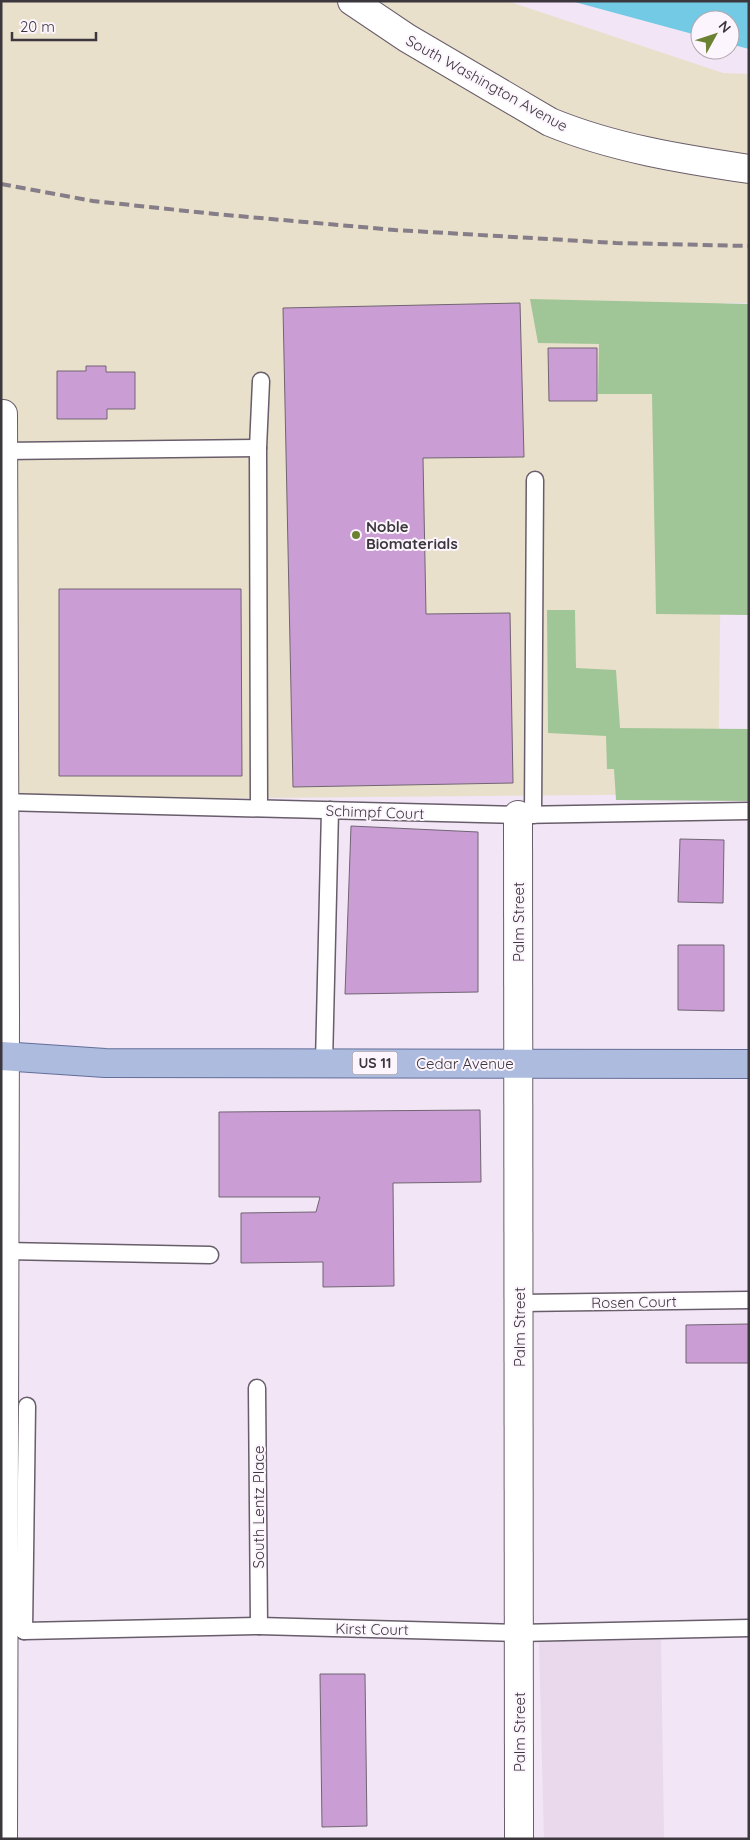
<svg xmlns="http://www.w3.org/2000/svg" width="750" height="1840" font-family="Quicksand,sans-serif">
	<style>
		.built { fill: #ead8ed }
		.industrial { fill: #e9e0cb }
		.green { fill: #a0c697 }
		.water { fill: #73cae5 }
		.building { fill: #cb9dd5; stroke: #706572 }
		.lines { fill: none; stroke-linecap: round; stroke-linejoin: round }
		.lane-casing { stroke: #685d6a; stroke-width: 19 }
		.street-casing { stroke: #685d6a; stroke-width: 30 }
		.primary-casing { stroke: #626f98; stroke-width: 30 }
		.lane { stroke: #fff; stroke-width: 16 }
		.street { stroke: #fff; stroke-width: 28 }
		.primary { stroke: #adbbdf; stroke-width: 28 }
		.rail { stroke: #857d87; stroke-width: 4; stroke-dasharray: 10 5; stroke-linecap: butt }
		.poi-dot { fill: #6b8233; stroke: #fdf5fe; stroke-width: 2 }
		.labels { text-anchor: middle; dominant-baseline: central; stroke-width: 4; stroke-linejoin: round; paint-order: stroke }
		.shield { fill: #fdf5fe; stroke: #767077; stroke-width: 1 }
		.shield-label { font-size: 14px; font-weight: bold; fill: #3c373d }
		.street-label { font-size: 15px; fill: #3c373d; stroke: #fdf5fe }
		.poi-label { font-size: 15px; font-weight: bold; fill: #3c373d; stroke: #fdf5fe; text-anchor: start }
	</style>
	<rect width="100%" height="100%" fill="#f2e5f5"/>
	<path class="built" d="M661,1640L664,1839H544L539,1641Z"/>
	<path class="industrial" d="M1,1H507L723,73L749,74V303H724L718,794L1,800Z"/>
	<g class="green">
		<path d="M530,299L749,304V615L656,614L652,394H598L599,344L538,343Z"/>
		<path d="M547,610H575L576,668L616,670L620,728L749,729V801L616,800L614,769H607L606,736L548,733Z"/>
	</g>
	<path class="water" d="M571,1H749V49L730,44V20H700V36Z"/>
	<g class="building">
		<path d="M520,303L524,457L423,458L426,614L510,613L513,783L293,787L283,308Z"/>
		<path d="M548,348H597V401H549Z"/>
		<path d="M86,366H106V372H135V409H107V419H57V371H86Z"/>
		<path d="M59,589H241L242,776H59Z"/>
		<path d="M351,826L478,832V992L345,994Z"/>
		<path d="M680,839L724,840L723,903L678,902Z"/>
		<path d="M678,945H724V1011L678,1010Z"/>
		<path d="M480,1110L481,1182L393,1183L394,1286L323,1287V1262L241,1263V1213L316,1212L320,1197H219V1112Z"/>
		<path d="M749,1324V1363H686V1325Z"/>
		<path d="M320,1674H365L367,1826L322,1827Z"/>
	</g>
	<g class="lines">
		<g class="lane-casing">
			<g id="lane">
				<path d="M3,451L258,448"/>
				<path d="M1,802L518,815L749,811"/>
				<path d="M259,808L258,448L261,381"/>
				<path d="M533,815L535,480"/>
				<path d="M324,1063L330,810"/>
				<path d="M5,1251L210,1255"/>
				<path d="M519,1303L749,1300"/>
				<path d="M257,1388L259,1626"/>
				<path d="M1,1615L24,1631L259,1626L518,1633L749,1628"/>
				<path d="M24,1631L27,1406"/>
			</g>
		</g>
		<g class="street-casing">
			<g id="street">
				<path d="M352,1L407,38L550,122C613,148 682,159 749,169"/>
				<path d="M518,815L519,1839"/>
				<path d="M3,1839L5,1017L3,414"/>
			</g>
		</g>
		<g class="primary-casing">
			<path id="primary" d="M1,1056L105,1063L749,1064"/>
		</g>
		<use href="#lane" class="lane"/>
		<use href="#street" class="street"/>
		<use href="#primary" class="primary"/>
		<path class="rail" d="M1,184L93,201L215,214L395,230L616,243L749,246"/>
	</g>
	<circle class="poi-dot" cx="356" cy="535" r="5"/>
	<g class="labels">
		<rect class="shield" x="352.5" y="1051.5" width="45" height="23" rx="4"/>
		<g class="shield-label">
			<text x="375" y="1063">US 11</text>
		</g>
		<g class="street-label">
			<text transform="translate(487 83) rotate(29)">South Washington Avenue</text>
			<text transform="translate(375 812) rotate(2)">Schimpf Court</text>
			<text transform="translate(518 922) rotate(-90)">Palm Street</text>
			<text x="465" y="1063">Cedar Avenue</text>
			<text transform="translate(634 1302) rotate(-1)">Rosen Court</text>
			<text transform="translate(519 1327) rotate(-90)">Palm Street</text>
			<text transform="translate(258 1507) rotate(-90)">South Lentz Place</text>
			<text transform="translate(372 1629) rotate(1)">Kirst Court</text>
			<text transform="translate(519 1732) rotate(-90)">Palm Street</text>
		</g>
		<g class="poi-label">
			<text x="366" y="526">Noble<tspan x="366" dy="17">Biomaterials</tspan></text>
		</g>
	</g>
	<rect width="750" height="1840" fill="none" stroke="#3c373d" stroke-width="5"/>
	<g transform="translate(715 35) rotate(50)"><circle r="24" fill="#fdf5fe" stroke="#b0a9b1"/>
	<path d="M0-4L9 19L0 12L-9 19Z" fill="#6b8233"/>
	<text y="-8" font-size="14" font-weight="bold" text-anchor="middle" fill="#3c373d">N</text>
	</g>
	<path d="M12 32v8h84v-8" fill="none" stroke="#3c373d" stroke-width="2.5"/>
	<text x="20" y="32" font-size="15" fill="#3c373d" stroke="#fdf5fe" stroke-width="4" paint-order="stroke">20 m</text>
</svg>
